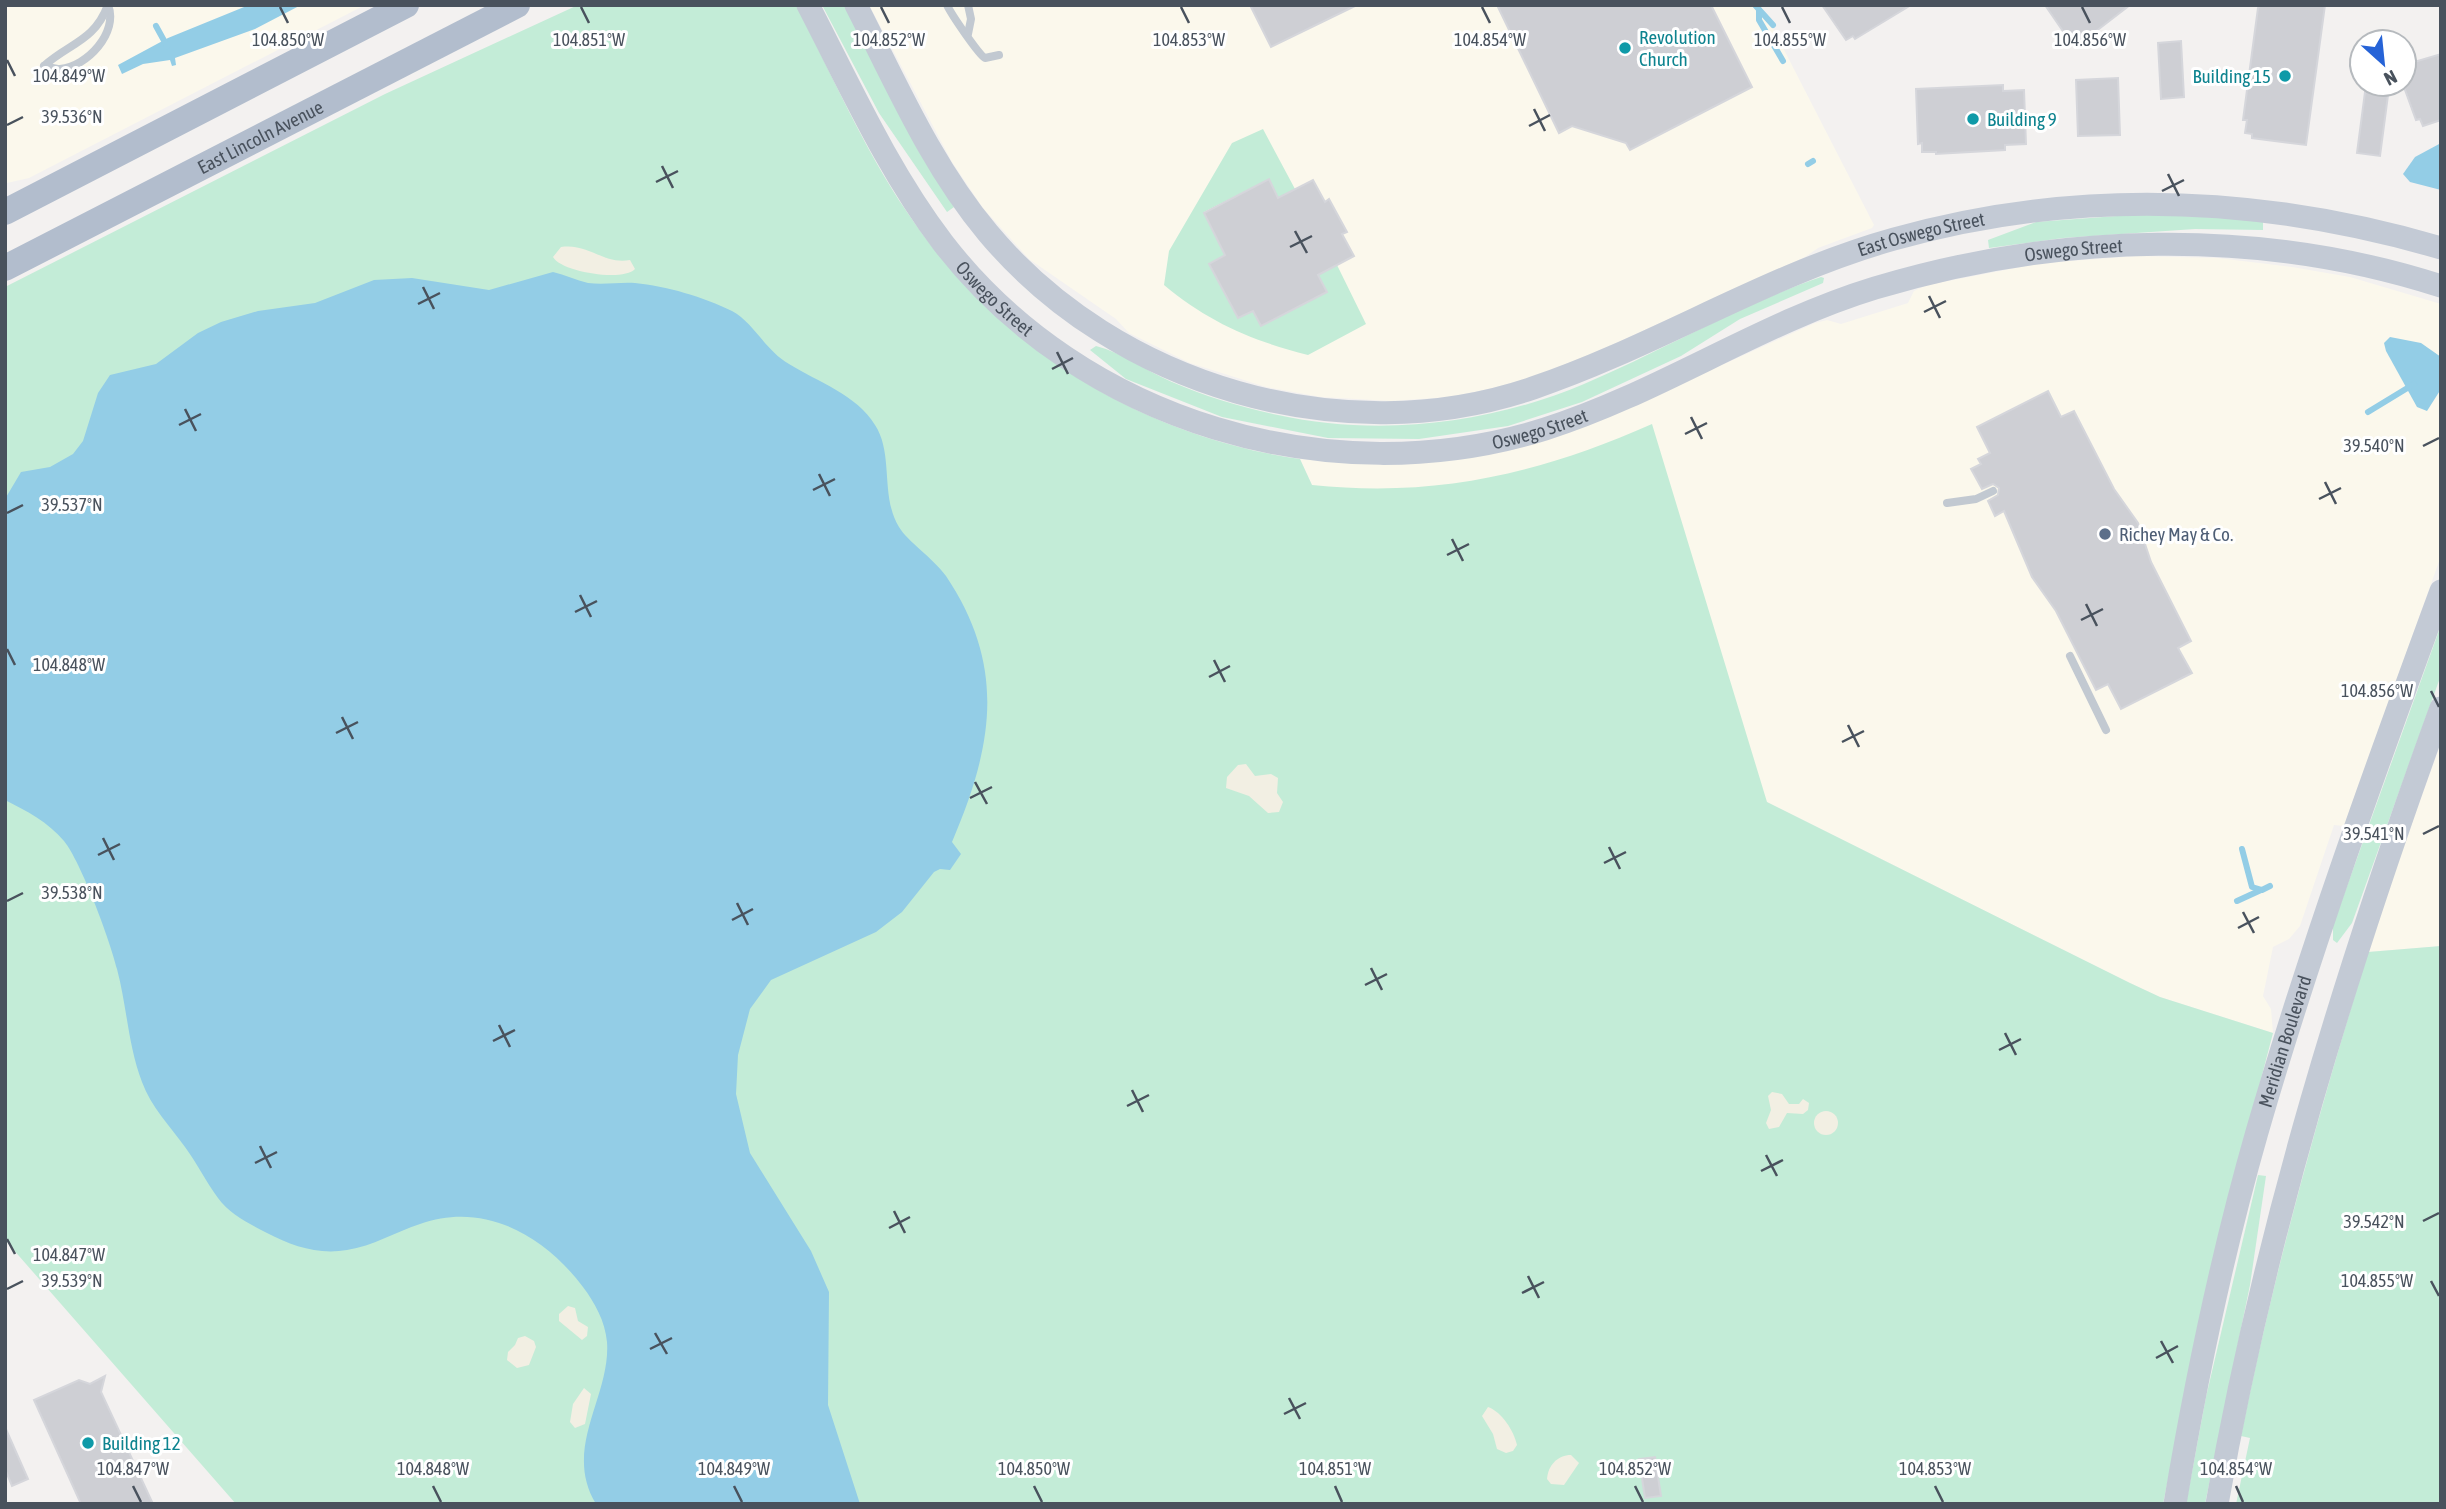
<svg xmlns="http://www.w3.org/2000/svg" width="2446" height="1509" font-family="'Asap Condensed',sans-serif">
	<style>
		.commercial { fill: #fbf8ec }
		.green { fill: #c3ecd7 }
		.sand { fill: #f2efe3 }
		.water { fill: #93cde6 }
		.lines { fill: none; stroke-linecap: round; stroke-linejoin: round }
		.stream { stroke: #93cde6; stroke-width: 6 }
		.building { fill: #cecfd4; stroke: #d5d6db; stroke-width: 2 }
		.lane { stroke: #c2c9d1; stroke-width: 8 }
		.secondary { stroke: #c3cad5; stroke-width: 23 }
		.primary { stroke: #b2bdcd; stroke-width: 26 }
		.ticks { fill: none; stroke: #49525d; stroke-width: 2.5 }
		.culture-dot { fill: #0f9aa8; stroke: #fff; stroke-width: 2.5 }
		.service-dot { fill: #5c6f8a; stroke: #fff; stroke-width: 2.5 }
		.labels { text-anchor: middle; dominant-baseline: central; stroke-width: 6; stroke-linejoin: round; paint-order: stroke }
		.culture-label { font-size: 19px; fill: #0d838f; stroke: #fff; text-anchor: start }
		.street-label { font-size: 19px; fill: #49525d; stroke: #fff }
		.service-label { font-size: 19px; fill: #4e5e75; stroke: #fff; text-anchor: start }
		.ticks-label { font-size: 18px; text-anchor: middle; fill: #49525d; stroke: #fff; stroke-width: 6; stroke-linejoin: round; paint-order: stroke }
	</style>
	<rect width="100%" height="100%" fill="#f3f1f0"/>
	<g class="commercial">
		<path d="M5,5H365L29,178L7,183Z"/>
		<path d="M869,5H1761L1874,225L1872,228L1818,248L1805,257L1594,353L1533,377L1489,389L1449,397L1391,401L1321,397L1266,387L1190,363L1129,333L1116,319L1029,259L983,208L952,162Z"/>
		<path d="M2138,256L2218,258L2292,267L2350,277L2441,304V556L2344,826L2334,825L2300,926L2289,939L2273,947L2263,996L2271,1009L2273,1033L2160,997L2130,983L1767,802L1312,485L1300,459L1356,464H1406L1467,458L1514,449L1587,426L1815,323L1827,320L1841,324L1908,303L1914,291L1927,285L2042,263Z"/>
		<path d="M2441,743V946L2368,952L2397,864Z"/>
	</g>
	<g class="green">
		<path d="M578,5H796C832,74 863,148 907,212C997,347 1140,436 1300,459L1312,485C1436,498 1539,474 1652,424L1767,802L2130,983L2160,997L2273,1033L2208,1282L2163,1504H236L5,1240V287L385,94Z"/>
		<path d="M822,5H844L918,150L954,207L947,212L879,113Z"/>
		<path d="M1263,129L1295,189L1278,198L1269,179L1204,212L1225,255L1209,264L1230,303L1246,296L1261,325L1327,292L1318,275L1337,265L1366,324L1308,355C1253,341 1208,322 1164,285L1169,251L1232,143Z"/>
		<path d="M2144,214L2263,220V230L2195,229L2063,238L1989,248L1988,240L2036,222Z"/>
		<path d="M1821,277L1824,278L1823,283L1740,319L1681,356L1582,402L1508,426L1419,439L1328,438L1222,417L1126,379L1090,350L1096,346C1123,353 1146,371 1172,382C1206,397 1242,407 1278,415C1378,437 1490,424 1584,384C1664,350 1739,305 1821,277Z"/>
		<path d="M2441,625V675L2352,923L2337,943L2333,940V925Z"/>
		<path d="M2441,946V1504H2236L2250,1438L2241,1436C2274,1271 2319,1112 2368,952Z"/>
		<path d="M2258,1175L2266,1176L2250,1285L2205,1504H2186L2206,1397Z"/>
	</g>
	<g class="sand">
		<path d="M561,247C589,243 604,265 630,260L635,269C623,282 561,272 553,257Z"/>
		<path d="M1246,764L1255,776L1271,774L1278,778L1277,793L1283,802L1279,812L1268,813L1249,796L1226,788L1227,777L1238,765Z"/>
		<path d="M1772,1092L1782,1094L1789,1104H1799L1803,1099L1809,1103L1808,1110L1803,1114L1787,1113L1779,1127L1769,1129L1766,1123L1771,1110L1768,1096Z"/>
		<circle cx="1826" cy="1123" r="12"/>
		<path d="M568,1306L575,1308L578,1321L588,1327L587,1336L582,1340L559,1321V1314Z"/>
		<path d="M525,1336L534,1341L536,1347L529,1365L517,1368L507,1360L508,1352L515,1345L518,1338Z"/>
		<path d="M584,1388L591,1394L585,1424L575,1428L570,1422L573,1404Z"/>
		<path d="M1488,1407C1502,1412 1514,1431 1517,1445L1513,1451L1506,1453L1497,1449L1493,1434L1482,1416Z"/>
		<path d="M1571,1455L1579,1463L1564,1485L1551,1484L1547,1479C1548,1465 1558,1455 1571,1455Z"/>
	</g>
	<g class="water">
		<path d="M249,5H301L255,29L175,58L176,65L172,66L170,60L143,64L122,74L118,65L168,38Z"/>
		<path d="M2441,143V190L2410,182L2403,174L2415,157Z"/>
		<path d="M553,272C565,275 576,280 588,283C604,285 620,282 635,283C666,286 704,297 732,311C754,323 765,350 789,364C818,382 857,395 875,425C894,454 880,496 899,527C908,542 932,557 946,576C1007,667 993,746 952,842L961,854L950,870L940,869L934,872L902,912L876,932L771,980L750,1009L738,1055L736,1094L750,1153L811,1251L829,1292L828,1405L860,1504H596C562,1448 611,1396 607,1342C605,1321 595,1303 583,1287C544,1235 484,1201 420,1224C395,1232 373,1246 347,1250C318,1255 292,1246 267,1233C250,1224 229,1214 218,1198C206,1182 197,1163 185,1147C170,1126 151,1107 142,1082C128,1045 127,1007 117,969C110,940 81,862 64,841C48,822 27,811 5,800V499L21,472L50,467L73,454L83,441L98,393L110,375L156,364L198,333L221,322L258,311L315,303L374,280L412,278L489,290Z"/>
		<path d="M2390,337L2421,343L2441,357V389L2427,411L2417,407L2386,351L2384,343Z"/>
	</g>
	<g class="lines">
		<g class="stream">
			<path d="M1755,5L1773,25"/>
			<path d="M1759,10V20L1783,61"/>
			<path d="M156,26L167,46"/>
			<path d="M1808,164L1813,161"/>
			<path d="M2368,412L2414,384"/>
			<path d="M2242,849L2252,887L2262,890L2270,886"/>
			<path d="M2237,901L2261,890"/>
		</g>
	</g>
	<g class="building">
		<path d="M1250,5H1357L1271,47Z"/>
		<path d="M1497,5H1711L1752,87L1630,150L1626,143L1572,126L1559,133Z"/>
		<path d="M1822,5H1911L1855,39L1853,36L1846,40Z"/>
		<path d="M2045,5H2130L2087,38L2085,35L2076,42L2067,37Z"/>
		<path d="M2261,5H2325L2306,145L2252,138V134L2245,133L2247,120H2243L2258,8Z"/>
		<path d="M2181,41L2184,97L2161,99L2158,43Z"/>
		<path d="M2441,54V120L2423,126L2420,119L2416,120L2404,87V65Z"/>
		<path d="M2118,78L2120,135L2078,136L2076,80Z"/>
		<path d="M2003,85V91L2024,90L2026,144L2005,145V150L1936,154V152H1922V143L1918,144L1916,89Z"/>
		<path d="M2365,92L2388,95L2380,156L2357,153Z"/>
		<path d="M1269,179L1278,198L1313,180L1325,202L1329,199L1347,232L1342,234L1354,256L1318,275L1327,292L1261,326L1253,311L1238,318L1209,264L1225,255L1204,213Z"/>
		<path d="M2048,391L2061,417L2074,411L2114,489L2138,523L2151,562L2191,641L2178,648L2192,673L2121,709L2108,684L2096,690L2056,611L2032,577L2004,511L1995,516L1988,501L1998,495L1999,488L1993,484L1982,489L1971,469L1981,464L1978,459L1990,453L1977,427Z"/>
		<path d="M105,1376L101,1392L153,1504H81L34,1400L79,1380L90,1384Z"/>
		<path d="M5,1427L28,1479L12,1486L5,1469Z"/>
		<path d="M1655,1457L1661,1496L1645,1498L1639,1459Z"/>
	</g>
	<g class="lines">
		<g class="lane">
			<path d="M947,5C951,14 979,55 985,58L999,55"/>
			<path d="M968,5L971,19L968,34"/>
			<path d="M44,66C49,67 55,69 60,69C87,67 119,32 108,5"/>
			<path d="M44,66C69,43 94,42 108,5"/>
			<path d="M1947,503L1976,499L1993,491"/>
			<path d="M2070,656L2106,730"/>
		</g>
		<g class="secondary">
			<path id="s1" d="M808,5C850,86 888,171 943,243C1081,422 1331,496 1545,429C1659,393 1760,323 1875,288C2058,233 2258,227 2441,286"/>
			<path id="s2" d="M856,5C896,83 931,165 988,233C1116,386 1343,453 1533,388C1657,346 1768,274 1894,239C2076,188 2260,195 2441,248"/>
			<path id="s3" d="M2175,1504C2196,1379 2222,1254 2257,1132C2310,949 2375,770 2441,591"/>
			<path d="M2217,1504C2265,1231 2346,969 2441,708"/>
		</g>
		<g class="primary">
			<path d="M5,212L406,5"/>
			<path id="s4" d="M5,268L517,5"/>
		</g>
	</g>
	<path class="ticks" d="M280,7L288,23M581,7L589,23M881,7L889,23M1181,7L1189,23M1482,7L1490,23M1782,7L1790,23M2082,7L2090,23M7,60L15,76M1534,109L1545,131M7,125L23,117M1529,126L1550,115M662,166L673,188M2168,174L2179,196M656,182L678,171M2162,191L2184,180M1295,231L1307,253M1290,247L1312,236M423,287L434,309M1929,296L1940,318M418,304L440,293M1924,312L1946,301M1057,352L1068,374M1052,369L1073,358M185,409L196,431M1691,417L1702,439M179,425L201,414M1685,434L1707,423M2423,446L2439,438M819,474L830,496M2325,482L2336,504M813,490L835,479M2319,499L2341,488M7,513L23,505M1452,539L1463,561M1447,555L1469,544M580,595L591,617M2086,604L2097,626M575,612L597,601M2081,620L2103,609M7,649L15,665M1214,660L1225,682M1209,677L1230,666M2431,691L2439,707M342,717L353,739M1848,725L1859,747M336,733L358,722M1842,742L1864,731M975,782L987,804M970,798L992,787M2423,834L2439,826M103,838L114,860M1609,847L1620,869M98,855L120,844M1604,863L1626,852M7,901L23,893M737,903L748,925M2243,912L2254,933M732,920L753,909M2238,928L2259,917M1371,968L1382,990M1365,985L1387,974M499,1025L510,1047M2005,1033L2016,1055M493,1041L515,1030M1999,1050L2021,1039M1132,1090L1143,1112M1127,1106L1149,1095M260,1146L271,1168M1766,1155L1777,1176M255,1163L277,1152M1761,1171L1783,1160M894,1211L905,1233M2423,1221L2439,1213M889,1228L910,1217M7,1239L15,1254M1528,1276L1539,1298M2431,1281L2439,1296M7,1289L23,1281M1522,1293L1544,1282M655,1333L667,1354M2161,1341L2173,1363M650,1349L672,1338M2156,1358L2178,1346M1289,1398L1300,1419M1284,1414L1306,1403M133,1486L141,1502M433,1486L441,1502M734,1486L742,1502M1034,1486L1042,1502M1335,1486L1342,1502M1635,1486L1643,1502M1935,1486L1943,1502M2236,1486L2243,1502"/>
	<g class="culture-dot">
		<circle cx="1625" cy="48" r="7"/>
		<circle cx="2285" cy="76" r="7"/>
		<circle cx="1973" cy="119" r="7"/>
		<circle cx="88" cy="1443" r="7"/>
	</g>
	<circle class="service-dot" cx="2105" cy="534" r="7"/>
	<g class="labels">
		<g class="culture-label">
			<text x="1639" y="37">Revolution<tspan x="1639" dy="22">Church</tspan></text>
			<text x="2271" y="76" text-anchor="end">Building 15</text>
			<text x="1987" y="119">Building 9</text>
			<text x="102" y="1443">Building 12</text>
		</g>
		<g class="street-label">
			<text stroke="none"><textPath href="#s4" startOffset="287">East Lincoln Avenue</textPath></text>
			<text stroke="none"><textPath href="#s2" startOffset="1283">East Oswego Street</textPath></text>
			<text stroke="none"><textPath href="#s1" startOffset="1505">Oswego Street</textPath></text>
			<text stroke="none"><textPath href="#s1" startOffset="350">Oswego Street</textPath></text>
			<text stroke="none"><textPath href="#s1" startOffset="938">Oswego Street</textPath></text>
			<text stroke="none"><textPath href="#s3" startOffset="476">Meridian Boulevard</textPath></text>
		</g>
		<g class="service-label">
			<text x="2119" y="534">Richey May &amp; Co.</text>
		</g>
	</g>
	<g class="ticks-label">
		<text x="288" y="46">104.850°W</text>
		<text x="589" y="46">104.851°W</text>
		<text x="889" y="46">104.852°W</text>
		<text x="1189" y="46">104.853°W</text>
		<text x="1490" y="46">104.854°W</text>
		<text x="1790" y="46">104.855°W</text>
		<text x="2090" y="46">104.856°W</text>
		<text x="69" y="82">104.849°W</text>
		<text x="72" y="123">39.536°N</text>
		<text x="2374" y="452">39.540°N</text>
		<text x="72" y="511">39.537°N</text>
		<text x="69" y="671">104.848°W</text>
		<text x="2377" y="697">104.856°W</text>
		<text x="2374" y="840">39.541°N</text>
		<text x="72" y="899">39.538°N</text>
		<text x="2374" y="1228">39.542°N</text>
		<text x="69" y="1261">104.847°W</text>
		<text x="2377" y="1287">104.855°W</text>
		<text x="72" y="1287">39.539°N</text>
		<text x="133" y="1475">104.847°W</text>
		<text x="433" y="1475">104.848°W</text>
		<text x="734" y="1475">104.849°W</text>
		<text x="1034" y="1475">104.850°W</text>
		<text x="1335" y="1475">104.851°W</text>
		<text x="1635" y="1475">104.852°W</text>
		<text x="1935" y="1475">104.853°W</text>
		<text x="2236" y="1475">104.854°W</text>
	</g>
	<rect width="2446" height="1509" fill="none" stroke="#49525d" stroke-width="14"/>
	<g transform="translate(2383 63) rotate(153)"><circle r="33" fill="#ffffff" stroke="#b6babe" stroke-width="2"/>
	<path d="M0-5L12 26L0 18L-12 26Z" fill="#2663d7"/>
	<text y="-10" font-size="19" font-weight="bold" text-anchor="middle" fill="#49525d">N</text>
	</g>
</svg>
